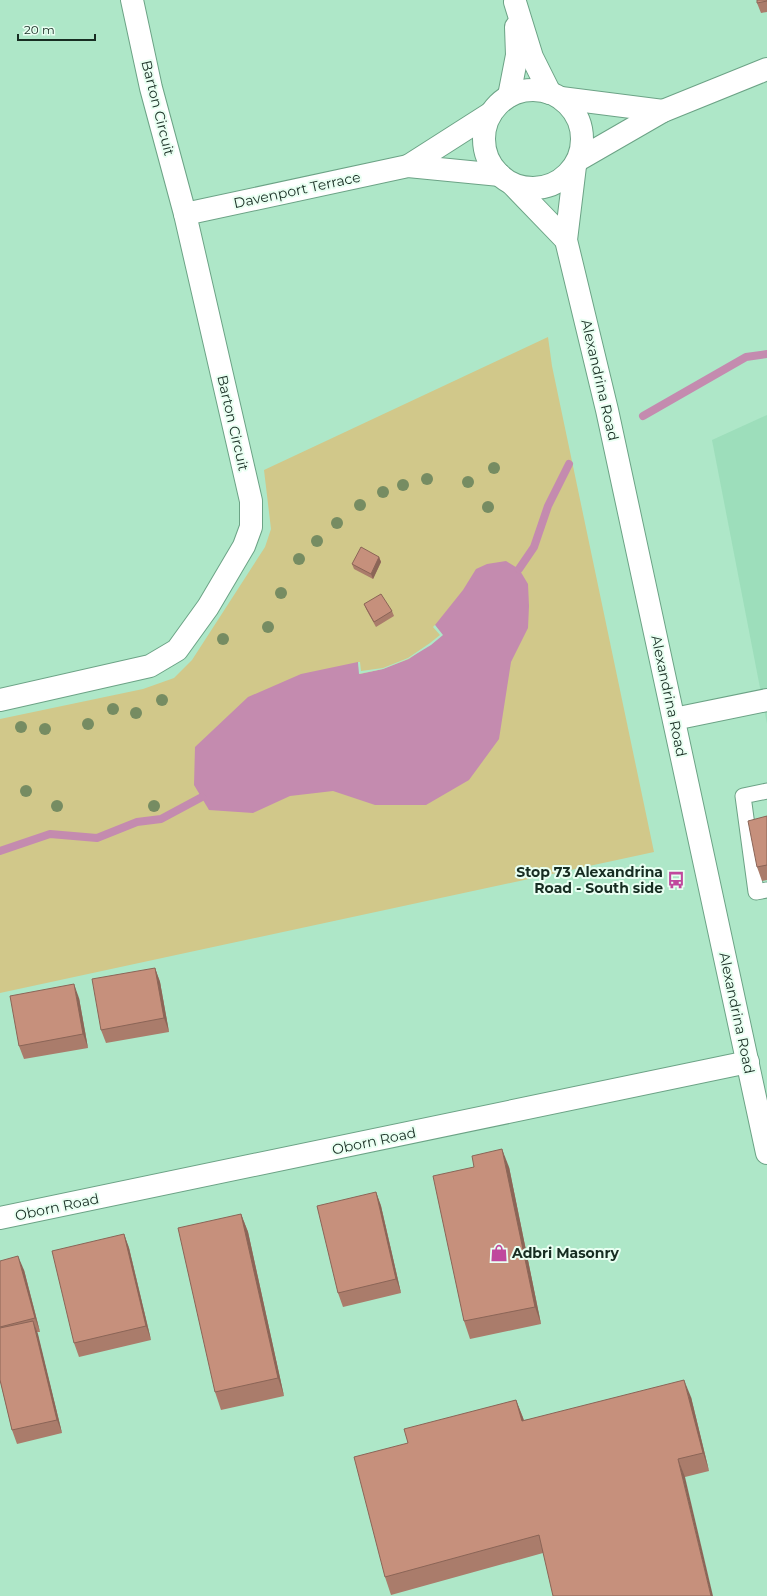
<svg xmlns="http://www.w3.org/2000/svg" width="767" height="1596" font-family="Montserrat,sans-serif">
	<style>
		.built { fill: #9ddebb }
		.green { fill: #d1c88a }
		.water { fill: #c48baf }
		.pier { fill: #aee7c8 }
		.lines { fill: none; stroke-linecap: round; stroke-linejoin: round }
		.stream { stroke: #c48baf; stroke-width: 8 }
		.service-casing { stroke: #6ca386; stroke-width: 17 }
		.minor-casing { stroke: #6ca386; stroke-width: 24 }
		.secondary-casing { stroke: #6ca386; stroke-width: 24 }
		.service { stroke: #fff; stroke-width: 15 }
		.minor { stroke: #fff; stroke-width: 22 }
		.secondary { stroke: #fff; stroke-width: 22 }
		.tree { fill: #768c62 }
		.wall { fill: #aa7c6b }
		.shaded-wall { fill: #8b6557 }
		.building { fill: #c6907c; stroke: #8b6557 }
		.labels { text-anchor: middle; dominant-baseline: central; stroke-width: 4; stroke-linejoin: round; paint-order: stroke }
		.street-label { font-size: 14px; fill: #172d22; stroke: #e9fff2 }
		.poi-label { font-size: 14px; font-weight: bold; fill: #172d22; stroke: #e9fff2; text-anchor: end }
	</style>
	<rect width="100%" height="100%" fill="#aee7c8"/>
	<path class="built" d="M767,415V724L712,440Z"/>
	<path class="green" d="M548,337L552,366L654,852L0,993V719L143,689L174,678L192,660L265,547L271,529L264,470Z"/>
	<path class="water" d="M506,561L519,569L528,584L529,606L528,628L511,662L499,739L469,780L426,805H375L333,791L290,796L253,813L209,810L194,785L195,747L248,697L301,674L358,662L360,674L383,669L409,659L442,635L435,625L463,590L476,569L487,564Z"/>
	<path class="pier" d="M435,625L443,635L431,645L408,659L383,669L359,674L358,662H360L361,671L383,668L408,658L430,643L440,635L433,627Z"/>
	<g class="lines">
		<g class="stream">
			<path d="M643,416L746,357L767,354"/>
			<path d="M519,569L534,547L548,506L569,464"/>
			<path d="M0,851L50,834L97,838L137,822L161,819L202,797"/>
		</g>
		<g class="service-casing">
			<path id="service" d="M767,791L743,796L756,892L767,890"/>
		</g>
		<g class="minor-casing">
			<g id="minor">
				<path d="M561,98L663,111"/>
				<path d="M578,160L663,111L767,69"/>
				<path d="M408,166L491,113"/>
				<path d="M185,214L408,166L500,175"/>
				<path d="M0,700L150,666L177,650L208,607L244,546L251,527V501L185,214L151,88L132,0"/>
				<path d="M674,719L767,700"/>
				<path d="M0,1218L748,1062"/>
			</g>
		</g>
		<g class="secondary-casing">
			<g id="secondary">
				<path d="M515,2L532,57L550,93"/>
				<circle cx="533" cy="139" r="49"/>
				<path d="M509,96L517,55L516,27"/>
				<path d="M575,166L566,240L607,410L767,1153"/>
				<path d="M512,184L566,240"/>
			</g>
		</g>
		<use href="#service" class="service"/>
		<use href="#minor" class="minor"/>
		<use href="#secondary" class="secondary"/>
	</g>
	<g class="tree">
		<circle cx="494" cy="468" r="6"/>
		<circle cx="427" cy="479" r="6"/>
		<circle cx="468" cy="482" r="6"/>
		<circle cx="403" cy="485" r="6"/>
		<circle cx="383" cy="492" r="6"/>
		<circle cx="360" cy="505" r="6"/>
		<circle cx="488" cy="507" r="6"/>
		<circle cx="337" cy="523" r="6"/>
		<circle cx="317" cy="541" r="6"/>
		<circle cx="299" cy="559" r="6"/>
		<circle cx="281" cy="593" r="6"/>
		<circle cx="268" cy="627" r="6"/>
		<circle cx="223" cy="639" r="6"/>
		<circle cx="162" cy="700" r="6"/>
		<circle cx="113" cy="709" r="6"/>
		<circle cx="136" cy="713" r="6"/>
		<circle cx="88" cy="724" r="6"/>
		<circle cx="21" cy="727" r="6"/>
		<circle cx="45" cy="729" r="6"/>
		<circle cx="26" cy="791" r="6"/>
		<circle cx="57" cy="806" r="6"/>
		<circle cx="154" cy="806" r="6"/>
	</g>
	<g class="wall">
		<path d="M767,0V12L761,13L757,3Z"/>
		<path d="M379,557L381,562L373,579L354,569L352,564Z"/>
		<path d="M364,604L392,611L394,616L376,627L366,609Z"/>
		<path d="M767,816V880L762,881L757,867Z"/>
		<path d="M155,968L160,982L169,1032L106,1043L101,1030Z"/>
		<path d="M79,998L88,1048L24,1059L19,1046Z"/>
		<path d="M474,1167H509L541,1324L470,1339L464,1321Z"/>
		<path d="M376,1192L381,1206L401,1293L343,1307L338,1293Z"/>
		<path d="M241,1214L248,1232L284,1396L221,1410L215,1392Z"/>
		<path d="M124,1234L129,1248L151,1340L79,1357L74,1343Z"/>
		<path d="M0,1261L24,1270L40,1332H37L62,1433L17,1444L12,1430L0,1380Z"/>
		<path d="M691,1397L709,1471L685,1477L543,1553L391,1595L385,1577L408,1443L516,1400L524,1420Z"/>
	</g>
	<g class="shaded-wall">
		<path d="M379,557L381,562L373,579L371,574Z"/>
		<path d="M155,968L160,982L169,1032L164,1018Z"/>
		<path d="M74,984L79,998L88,1048L83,1034Z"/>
		<path d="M502,1149L509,1167L541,1324L535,1307Z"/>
		<path d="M376,1192L381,1206L401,1293L396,1279Z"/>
		<path d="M241,1214L248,1232L284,1396L278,1378Z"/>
		<path d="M124,1234L129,1248L151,1340L146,1326Z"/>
		<path d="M18,1256L24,1270L40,1332L35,1318Z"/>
		<path d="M33,1321L38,1334L62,1433L57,1420Z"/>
		<path d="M684,1380L691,1397L709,1471L703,1453Z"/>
		<path d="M516,1400L523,1418L528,1438L522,1421Z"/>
		<path d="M678,1459L685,1477L713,1596H711Z"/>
	</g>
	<g class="building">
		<path d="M757,0H767V1L757,3Z"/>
		<path d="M361,547L379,557L371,574L352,564Z"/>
		<path d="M381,594L392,611L374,622L364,604Z"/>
		<path d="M767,816V865L757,867L748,821Z"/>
		<path d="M155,968L164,1018L101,1030L92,979Z"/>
		<path d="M74,984L83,1034L19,1046L10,996Z"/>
		<path d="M502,1149L535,1307L464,1321L433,1176L474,1167L472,1156Z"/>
		<path d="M376,1192L396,1279L338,1293L317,1206Z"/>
		<path d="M241,1214L278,1378L215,1392L178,1228Z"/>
		<path d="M124,1234L146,1326L74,1343L52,1251Z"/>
		<path d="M18,1256L35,1318L0,1327V1261Z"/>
		<path d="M33,1321L57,1420L12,1430L0,1380V1328Z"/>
		<path d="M684,1380L703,1453L678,1459L711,1596H553L539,1535L385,1577L354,1457L408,1443L404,1429L516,1400L522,1421Z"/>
	</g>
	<defs>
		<g id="bus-bare" transform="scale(1.38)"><path d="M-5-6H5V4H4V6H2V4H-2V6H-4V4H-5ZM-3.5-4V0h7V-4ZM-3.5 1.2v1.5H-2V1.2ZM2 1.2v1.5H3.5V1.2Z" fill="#c0489d" stroke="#e9fff2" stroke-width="2.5" paint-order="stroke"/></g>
		<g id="shop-bare" transform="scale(1.38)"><path d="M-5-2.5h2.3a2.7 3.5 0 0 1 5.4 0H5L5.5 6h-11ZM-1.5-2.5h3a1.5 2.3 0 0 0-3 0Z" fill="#c0489d" stroke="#e9fff2" stroke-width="2.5" paint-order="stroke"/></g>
	</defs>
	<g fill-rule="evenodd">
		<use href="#bus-bare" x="676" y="880"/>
		<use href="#shop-bare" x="499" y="1253"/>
	</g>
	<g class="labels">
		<g class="street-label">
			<text transform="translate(158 108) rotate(76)">Barton Circuit</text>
			<text transform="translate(297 190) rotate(-12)">Davenport Terrace</text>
			<text transform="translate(600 380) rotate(77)">Alexandrina Road</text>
			<text transform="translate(233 423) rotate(77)">Barton Circuit</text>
			<text transform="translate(669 696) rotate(78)">Alexandrina Road</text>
			<text transform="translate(737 1013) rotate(78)">Alexandrina Road</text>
			<text transform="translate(374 1141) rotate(-12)">Oborn Road</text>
			<text transform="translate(57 1207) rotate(-12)">Oborn Road</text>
		</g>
		<g class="poi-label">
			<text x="663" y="872">Stop 73 Alexandrina<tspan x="663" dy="16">Road - South side</tspan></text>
			<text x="512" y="1253" text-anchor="start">Adbri Masonry</text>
		</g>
	</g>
	<path d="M18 34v6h77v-6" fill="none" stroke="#172d22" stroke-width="2"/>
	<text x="24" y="34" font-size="12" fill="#172d22" stroke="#e9fff2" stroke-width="3" paint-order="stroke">20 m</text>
</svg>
